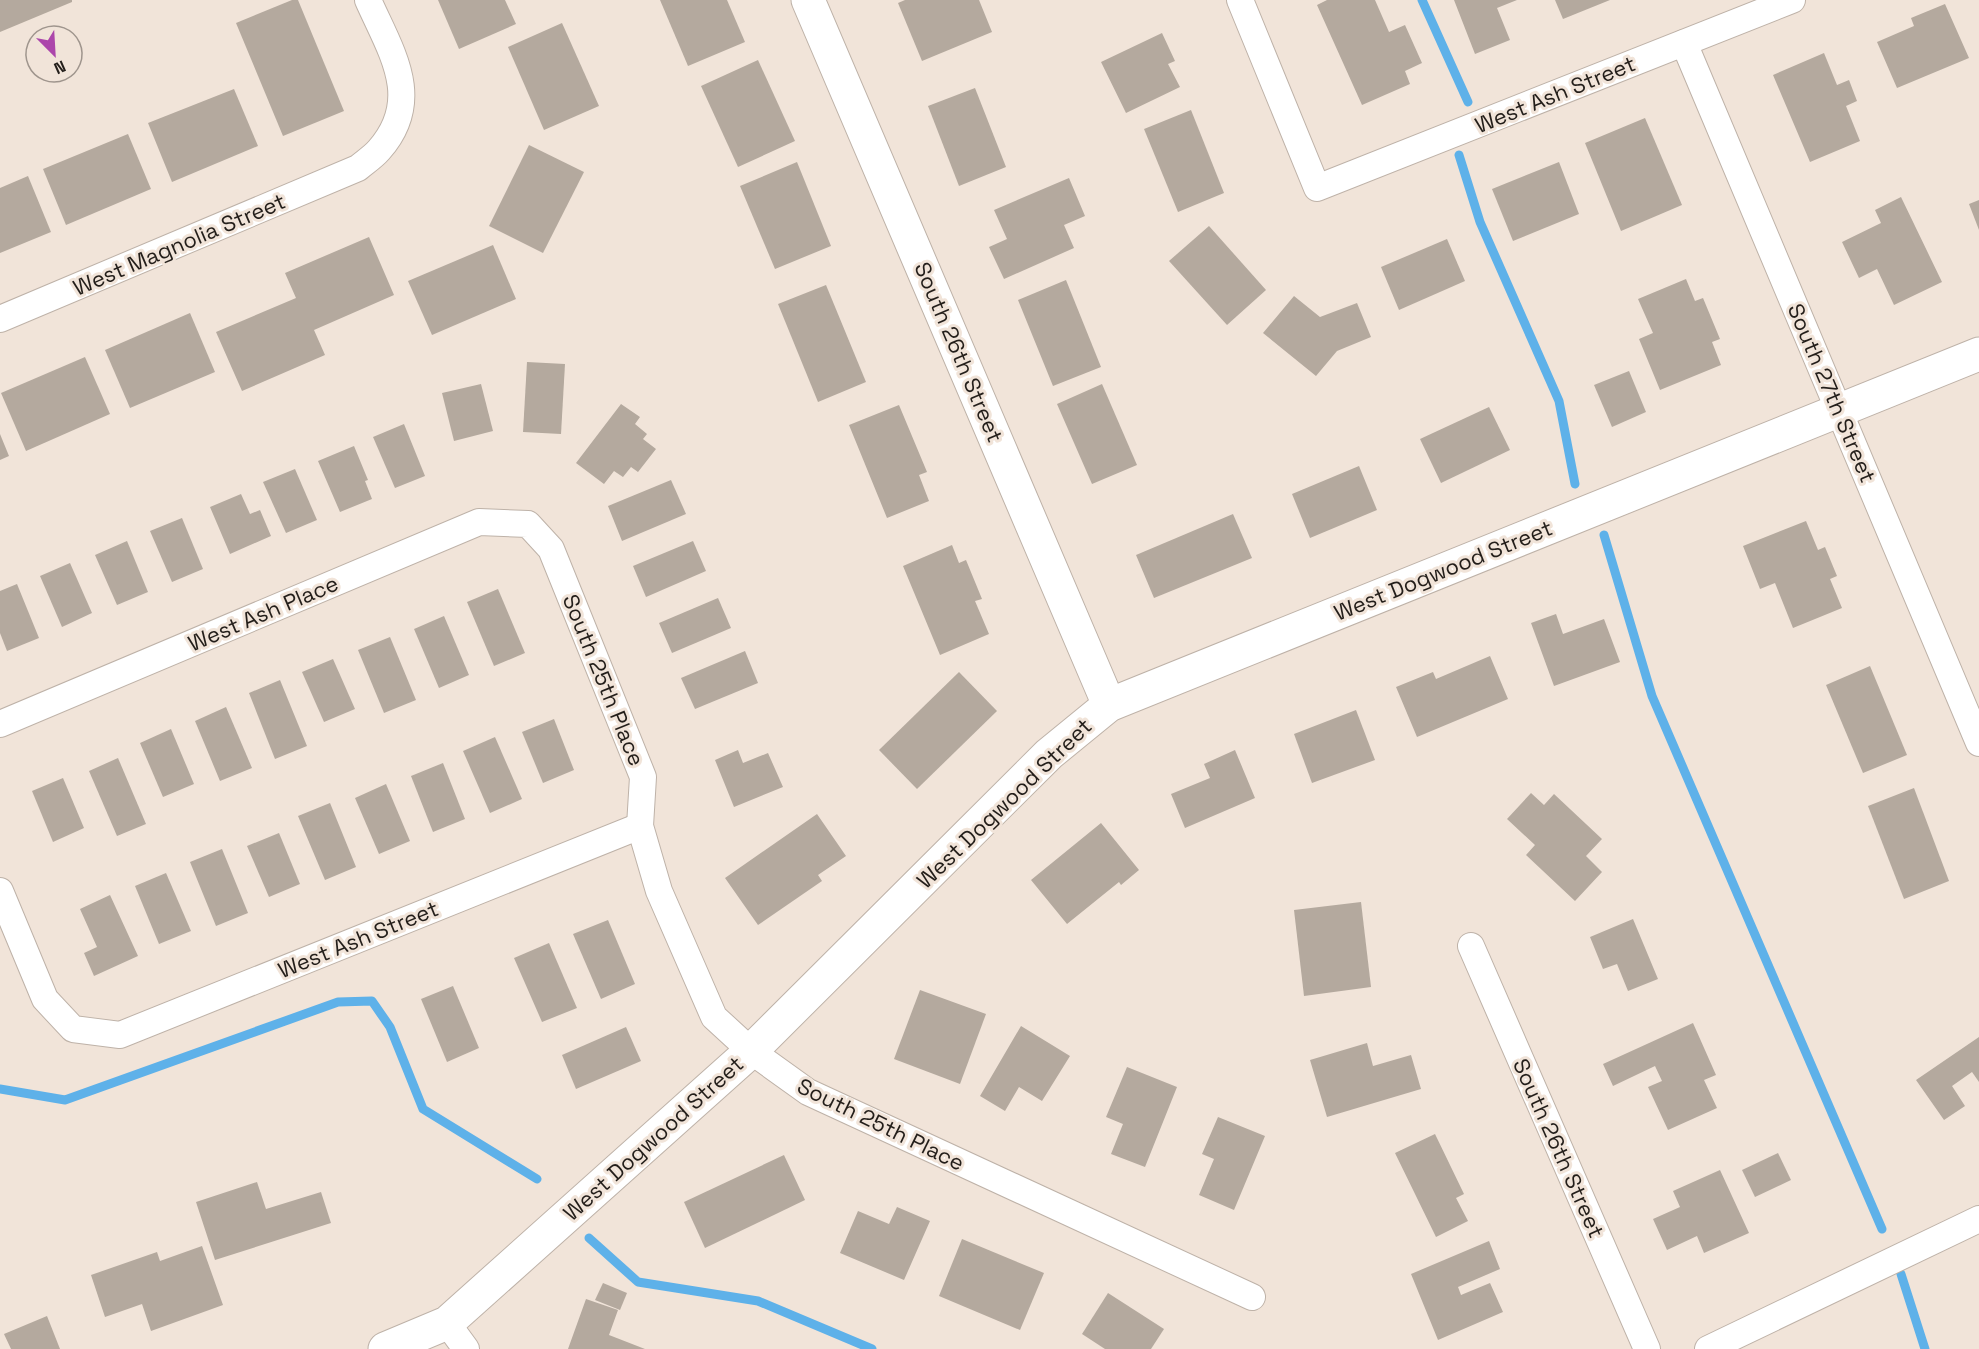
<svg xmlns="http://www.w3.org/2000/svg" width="1979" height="1349" font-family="'Space Grotesk',sans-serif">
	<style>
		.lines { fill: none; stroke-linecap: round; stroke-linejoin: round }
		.stream { stroke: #5eb1e9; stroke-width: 9 }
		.building { fill: #b4a99e }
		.minor-casing { stroke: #beb2a8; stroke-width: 28 }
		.tertiary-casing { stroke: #beb2a8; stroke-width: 35 }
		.minor { stroke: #fff; stroke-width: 26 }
		.tertiary { stroke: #fff; stroke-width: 33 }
		.labels { text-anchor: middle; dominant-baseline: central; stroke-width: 6; stroke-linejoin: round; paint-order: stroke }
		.street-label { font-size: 22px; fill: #231e1a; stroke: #f1e4d9 }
	</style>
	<rect width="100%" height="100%" fill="#f1e4d9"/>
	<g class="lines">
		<g class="stream">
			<path d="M1422,0L1468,102"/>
			<path d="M1459,155L1480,222L1559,401L1575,484"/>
			<path d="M1604,535L1652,696L1882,1229"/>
			<path d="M0,1089L65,1100L338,1002L372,1001L390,1027L423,1109L537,1179"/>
			<path d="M589,1238L638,1282L758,1301L872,1349"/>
			<path d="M1901,1274L1925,1349"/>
		</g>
	</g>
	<g class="building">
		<path d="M0,0H72V2L0,32Z"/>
		<path d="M292,0H298L344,111L283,136L236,23Z"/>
		<path d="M438,0H505L516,24L459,49Z"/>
		<path d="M660,0H727L745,42L688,66Z"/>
		<path d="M905,0H979L992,32L922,61L898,3Z"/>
		<path d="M1327,0H1375L1389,32L1405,25L1422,63L1405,71L1410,84L1362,105L1317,5Z"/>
		<path d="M1454,0H1517L1497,8L1510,40L1475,54Z"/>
		<path d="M1555,0H1610L1563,19Z"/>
		<path d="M1945,4L1969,58L1897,88L1877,42L1914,26L1911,18Z"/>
		<path d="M562,23L599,106L544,130L508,47Z"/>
		<path d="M1162,33L1175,61L1168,64L1180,87L1126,113L1101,62Z"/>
		<path d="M1824,53L1837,85L1849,80L1857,101L1846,106L1860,141L1810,162L1773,75Z"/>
		<path d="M758,60L795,141L738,167L701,86Z"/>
		<path d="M975,88L1006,167L959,186L928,106Z"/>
		<path d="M234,89L258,146L172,182L148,123Z"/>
		<path d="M1191,110L1224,193L1178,212L1144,129Z"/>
		<path d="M1645,118L1682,205L1621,231L1585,143Z"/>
		<path d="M128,134L151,189L66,225L43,169Z"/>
		<path d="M529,145L584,172L543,253L489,226Z"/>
		<path d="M797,162L831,246L775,269L740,186Z"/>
		<path d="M1559,162L1579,214L1513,241L1492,189Z"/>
		<path d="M28,176L51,232L0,253V188Z"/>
		<path d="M1069,178L1085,216L1064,225L1074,248L1004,279L989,247L1007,239L994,210Z"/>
		<path d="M1901,197L1942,282L1894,305L1877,269L1859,278L1842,242L1881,223L1875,210Z"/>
		<path d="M1979,200V230L1969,204Z"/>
		<path d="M1209,226L1266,290L1227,325L1169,261Z"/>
		<path d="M369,237L394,295L314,330L325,355L242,391L216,332L296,298L285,273Z"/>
		<path d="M1447,239L1465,281L1399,310L1381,267Z"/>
		<path d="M493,245L516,299L432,335L408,281Z"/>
		<path d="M1686,279L1695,301L1703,298L1720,339L1712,342L1721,365L1660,390L1639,339L1653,333L1638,299Z"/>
		<path d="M1066,280L1101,367L1053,386L1018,300Z"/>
		<path d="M826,285L866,382L818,402L778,304Z"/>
		<path d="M1294,296L1320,317L1357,303L1371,337L1337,351L1316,376L1263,333Z"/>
		<path d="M190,313L215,372L130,408L105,350Z"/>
		<path d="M85,357L110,414L26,451L1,393Z"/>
		<path d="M527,362L565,364L561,434L523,432Z"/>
		<path d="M1629,371L1646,412L1612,427L1594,385Z"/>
		<path d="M481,384L493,431L454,441L442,393Z"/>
		<path d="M1102,384L1137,465L1092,484L1057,404Z"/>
		<path d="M621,404L640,417L635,424L647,434L643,439L656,449L638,472L631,467L623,477L614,471L604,484L576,463Z"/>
		<path d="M899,405L927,472L919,475L929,501L887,518L849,425Z"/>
		<path d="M1489,407L1510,450L1441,483L1420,439Z"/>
		<path d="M404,424L425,476L395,488L373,437Z"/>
		<path d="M0,434L9,456L0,460Z"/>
		<path d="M354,446L368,480L365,481L372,499L340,512L318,461Z"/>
		<path d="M1359,466L1377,510L1310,538L1292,494Z"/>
		<path d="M295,469L317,520L286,533L263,482Z"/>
		<path d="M671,480L686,514L622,541L608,506Z"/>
		<path d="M241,494L250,514L260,510L271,536L230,554L210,507Z"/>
		<path d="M1233,514L1252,558L1154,598L1136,555Z"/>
		<path d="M182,518L203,569L172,582L150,531Z"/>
		<path d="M1806,521L1818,550L1825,547L1837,576L1830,579L1842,608L1793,628L1775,583L1760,589L1743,546Z"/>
		<path d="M127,541L148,592L117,605L95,555Z"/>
		<path d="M693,541L706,571L646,597L633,566Z"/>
		<path d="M952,545L959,563L966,560L982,599L975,601L989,634L940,655L903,566Z"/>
		<path d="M70,563L92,613L62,627L40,576Z"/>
		<path d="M17,584L39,638L7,651L0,633V591Z"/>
		<path d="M498,589L525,653L494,666L467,602Z"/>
		<path d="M718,598L731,628L672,653L659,623Z"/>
		<path d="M1556,614L1563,634L1604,619L1620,662L1554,686L1531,623Z"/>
		<path d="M444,616L469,675L439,688L414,629Z"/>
		<path d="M390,637L416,700L384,713L358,650Z"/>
		<path d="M745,651L758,683L695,709L681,678Z"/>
		<path d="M1490,656L1508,699L1417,737L1396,687L1433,672L1436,679Z"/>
		<path d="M333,659L355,709L324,722L302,672Z"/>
		<path d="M1870,666L1907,755L1863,773L1826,685Z"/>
		<path d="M959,672L997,711L917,789L879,750Z"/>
		<path d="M280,680L307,746L275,759L249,693Z"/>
		<path d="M226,707L252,768L220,781L195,721Z"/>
		<path d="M1356,710L1375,760L1312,783L1294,734Z"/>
		<path d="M554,719L574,770L543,783L522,732Z"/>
		<path d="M171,729L194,784L163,797L140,743Z"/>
		<path d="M495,737L522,799L490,813L463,751Z"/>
		<path d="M738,750L743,763L768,753L783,787L734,807L715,760Z"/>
		<path d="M1235,750L1255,798L1185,828L1171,794L1210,778L1204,764Z"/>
		<path d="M118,758L146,824L117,836L89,771Z"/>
		<path d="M443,763L465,819L433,832L411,776Z"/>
		<path d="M63,778L84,828L53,842L32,791Z"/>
		<path d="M386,784L410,841L379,854L355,798Z"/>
		<path d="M1914,788L1949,881L1904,899L1868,806Z"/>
		<path d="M1531,793L1544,805L1554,794L1602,839L1586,856L1602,872L1575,901L1526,855L1535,845L1507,819Z"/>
		<path d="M330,803L356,867L325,880L298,816Z"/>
		<path d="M817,814L846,856L818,875L822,881L758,925L725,878Z"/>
		<path d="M1101,823L1139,870L1121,885L1119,882L1067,924L1031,880Z"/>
		<path d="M279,833L300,884L269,897L247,846Z"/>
		<path d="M222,849L248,913L216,926L190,862Z"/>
		<path d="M166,873L191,931L159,944L135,886Z"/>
		<path d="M110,895L138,956L94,976L84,953L97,947L80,909Z"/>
		<path d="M1361,902L1371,987L1304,996L1294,910Z"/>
		<path d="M1633,919L1658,979L1628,991L1617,964L1603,969L1590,937Z"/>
		<path d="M608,920L635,984L601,999L573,934Z"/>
		<path d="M549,943L577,1008L542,1022L514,958Z"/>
		<path d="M453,986L479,1048L447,1062L421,999Z"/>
		<path d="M920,990L986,1014L960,1084L894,1059Z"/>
		<path d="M1693,1023L1716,1075L1704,1080L1717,1108L1668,1130L1648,1087L1662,1081L1655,1066L1613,1086L1603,1064Z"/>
		<path d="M1021,1026L1070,1056L1042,1101L1019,1087L1005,1111L980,1096Z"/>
		<path d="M626,1027L641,1061L576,1089L562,1055Z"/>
		<path d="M1979,1037V1082L1972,1072L1952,1086L1965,1106L1944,1120L1916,1080Z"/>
		<path d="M1367,1043L1373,1066L1411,1055L1421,1089L1327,1117L1310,1060Z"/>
		<path d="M1127,1067L1177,1087L1145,1167L1111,1154L1123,1124L1106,1117Z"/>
		<path d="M1218,1117L1265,1136L1234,1210L1199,1195L1214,1159L1202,1154Z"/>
		<path d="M1435,1134L1464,1194L1456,1198L1468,1221L1436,1237L1395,1153Z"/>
		<path d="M1778,1153L1791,1180L1755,1197L1742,1170Z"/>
		<path d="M784,1155L805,1200L705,1248L684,1202Z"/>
		<path d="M1720,1170L1749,1233L1704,1253L1697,1236L1667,1250L1653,1219L1680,1207L1673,1191Z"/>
		<path d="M257,1182L266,1209L321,1192L331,1223L215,1260L196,1202Z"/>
		<path d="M897,1207L930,1221L904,1280L840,1253L858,1211L889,1224Z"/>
		<path d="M962,1239L1044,1273L1020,1330L939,1296Z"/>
		<path d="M1489,1241L1500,1269L1458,1287L1461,1295L1490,1283L1503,1312L1438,1340L1411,1274Z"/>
		<path d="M202,1246L223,1305L151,1331L142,1304L105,1317L91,1275L157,1252L160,1261Z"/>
		<path d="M603,1283L627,1293L620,1310L595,1300Z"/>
		<path d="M1108,1293L1164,1329L1151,1349H1105L1082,1334Z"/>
		<path d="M586,1299L618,1310L609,1335L645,1349H568Z"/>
		<path d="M47,1316L60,1349H11L4,1334Z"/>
	</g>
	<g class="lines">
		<g class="minor-casing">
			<g id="minor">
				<path d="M1240,0L1317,188L1792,0"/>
				<path d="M1684,43L1979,743"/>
				<path d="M0,319L358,168C365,162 373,157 379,150C424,99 391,52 368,0"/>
				<path d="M0,724L479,522L528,524L551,549L643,777L640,826L659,891L714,1017L751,1051L808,1092L1252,1297"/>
				<path d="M0,891L45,999L73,1029L120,1035L640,826"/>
				<path d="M1471,946L1647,1349"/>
				<path d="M447,1323L466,1349"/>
				<path d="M1708,1349L1979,1219"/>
			</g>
		</g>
		<g class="tertiary-casing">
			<g id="tertiary">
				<path d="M808,0L1109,705"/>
				<path d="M385,1349L447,1323L751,1051L1049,754L1109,705L1979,354"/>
			</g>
		</g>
		<use href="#minor" class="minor"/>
		<use href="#tertiary" class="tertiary"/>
	</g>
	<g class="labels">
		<g class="street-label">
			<text transform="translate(1555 94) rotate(-22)">West Ash Street</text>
			<text transform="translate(179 244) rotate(-23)">West Magnolia Street</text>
			<text transform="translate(959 352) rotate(67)">South 26th Street</text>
			<text transform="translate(1832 393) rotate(67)">South 27th Street</text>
			<text transform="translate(1443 570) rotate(-22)">West Dogwood Street</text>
			<text transform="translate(263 613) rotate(-23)">West Ash Place</text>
			<text transform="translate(604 680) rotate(68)">South 25th Place</text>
			<text transform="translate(1004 803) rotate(-44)">West Dogwood Street</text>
			<text transform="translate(358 939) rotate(-22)">West Ash Street</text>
			<text transform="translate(881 1124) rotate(26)">South 25th Place</text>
			<text transform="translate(653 1138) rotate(-42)">West Dogwood Street</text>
			<text transform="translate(1559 1148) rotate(66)">South 26th Street</text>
		</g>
	</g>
	<g transform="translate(54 54) rotate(156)"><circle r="28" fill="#f1e4d9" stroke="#9f958d" stroke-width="1.5"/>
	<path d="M0-4.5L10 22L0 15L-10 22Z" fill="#ac46ab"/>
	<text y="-9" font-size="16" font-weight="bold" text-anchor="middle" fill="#231e1a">N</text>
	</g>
</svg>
